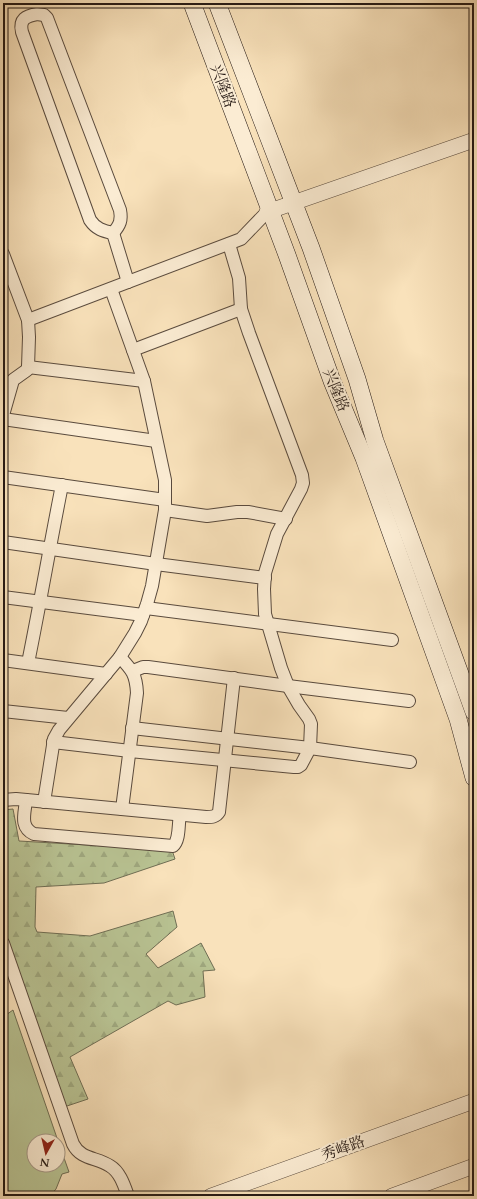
<svg xmlns="http://www.w3.org/2000/svg" width="477" height="1199" font-family="Cardo,'Noto Serif SC',serif">
	<style>
		.grass { fill: #b9c494; stroke: #6f6e54 }
		.forest { fill: url(#forest-firs); stroke: #6f6e54 }
		.lines { fill: none; stroke-linecap: round; stroke-linejoin: round }
		.minor-casing { stroke: #5a4b3e; stroke-width: 14 }
		.tertiary-casing { stroke: #5a4b3e; stroke-width: 16 }
		.secondary-casing { stroke: #251914; stroke-width: 18 }
		.minor { stroke: #fbecd3; stroke-width: 12 }
		.tertiary { stroke: #fbecd3; stroke-width: 15 }
		.secondary { stroke: #fbecd3; stroke-width: 17 }
		.labels { text-anchor: middle; dominant-baseline: central; stroke-width: 4; stroke-linejoin: round; paint-order: stroke }
		.street-label { font-size: 15px; fill: #251914; stroke: #fbecd3 }
	</style>
	<defs>
		<pattern id="forest-firs" width="22" height="20" patternUnits="userSpaceOnUse"><rect width="22" height="20" fill="#b9c494"/><path d="M5 1l3.5 6h-7zM16 11l3.5 6h-7z" fill="#9fa87f"/></pattern>
	</defs>
	<rect width="100%" height="100%" fill="#f9e2bb"/>
	<filter id="stains"><feTurbulence type="fractalNoise" baseFrequency=".005" numOctaves="4"/><feColorMatrix values="0 0 0 0 .2 0 0 0 0 .09 0 0 0 0 .02 0 0 0 .5 -.17"/></filter>
	<radialGradient id="worn" r=".72"><stop offset=".6" stop-color="#630" stop-opacity="0"/><stop offset="1" stop-color="#630" stop-opacity=".3"/></radialGradient>
	<path class="grass" d="M13,1010L58,1141H34V1165H58V1141L69,1172L62,1174L56,1189L50,1196H3V1032L5,1031L3,1026V1017Z"/>
	<path class="forest" d="M13,809L19,841L172,850L175,859L104,883L36,887L35,927L37,932L90,936L173,911L177,927L146,954L158,968L201,943L215,970L203,971L205,997L176,1005L168,1001L70,1057L88,1099L64,1107L3,951V810Z"/>
	<g class="lines">
		<g class="minor-casing">
			<g id="minor">
				<path d="M37,14L44,15L47,18L120,210C122,220 120,225 113,233C103,231 96,229 90,220L22,32C19,19 26,16 37,14Z"/>
				<path d="M113,233L128,282"/>
				<path d="M3,254L28,320L29,337L28,367L27,370L13,380L3,415"/>
				<path d="M28,320L241,239L267,212"/>
				<path d="M133,350L241,309"/>
				<path d="M28,367L144,381"/>
				<path d="M3,419L156,441"/>
				<path d="M3,477L165,500"/>
				<path d="M165,510L207,516L237,512H248L286,519"/>
				<path d="M3,542L156,564L265,578"/>
				<path d="M3,597L143,615"/>
				<path d="M146,608L392,640"/>
				<path d="M120,657C132,670 136,674 137,693L122,809"/>
				<path d="M3,660L106,674"/>
				<path d="M28,663C40,604 50,545 62,485"/>
				<path d="M133,671L143,667H148L288,686L409,701"/>
				<path d="M3,711L68,718"/>
				<path d="M132,728L310,748L410,762"/>
				<path d="M53,742L130,751L294,767H298L301,765L310,748L311,724L309,719L299,705L288,686L281,668L265,614L264,589L265,573L277,534L301,489L303,483L302,475L249,333L241,309L239,278L229,244"/>
				<path d="M3,800L16,799L206,817C212,817 216,817 219,812L234,678"/>
				<path d="M26,800C25,813 19,827 34,834L173,846C180,840 178,824 180,815"/>
				<path d="M44,802L54,739L59,730L120,657L135,633L141,621L147,604L152,586L165,510V480L144,381L111,289"/>
				<path d="M3,943L73,1144C81,1160 97,1157 110,1166C120,1172 124,1185 128,1196"/>
			</g>
		</g>
		<g class="tertiary-casing">
			<g id="tertiary">
				<path d="M267,212L474,140"/>
				<path d="M211,1196L474,1101"/>
				<path d="M392,1196L474,1166"/>
			</g>
		</g>
		<g class="secondary-casing">
			<g id="secondary">
				<path d="M192,3L287,255L332,381L364,458L458,719L474,778"/>
				<path d="M217,3L311,248L357,379L375,441L474,712"/>
			</g>
		</g>
		<use href="#minor" class="minor"/>
		<use href="#tertiary" class="tertiary"/>
		<use href="#secondary" class="secondary"/>
	</g>
	<g class="labels">
		<g class="street-label">
			<text transform="translate(223 86) rotate(69)">兴隆路</text>
			<text transform="translate(336 390) rotate(68)">兴隆路</text>
			<text transform="translate(343 1148) rotate(-20)">秀峰路</text>
		</g>
	</g>
	<rect width="477" height="1199" fill="none" stroke="#f9e2bb" stroke-width="16"/>
	<rect x="4" y="4" width="469" height="1191" fill="none" stroke="#251914" stroke-width="2"/>
	<rect x="8" y="8" width="461" height="1183" fill="none" stroke="#251914"/>
	<g transform="translate(46 1153) rotate(188)"><circle r="19" fill="#fbecd3" stroke="#a59887"/>
	<path d="M0-3L7 15L0 10L-7 15Z" fill="#8f2418"/>
	<text y="-6" font-size="11" font-weight="bold" text-anchor="middle" fill="#251914">N</text>
	</g>
	<rect width="100%" height="100%" filter="url(#stains)"/>
	<rect width="100%" height="100%" fill="url(#worn)"/>
</svg>
